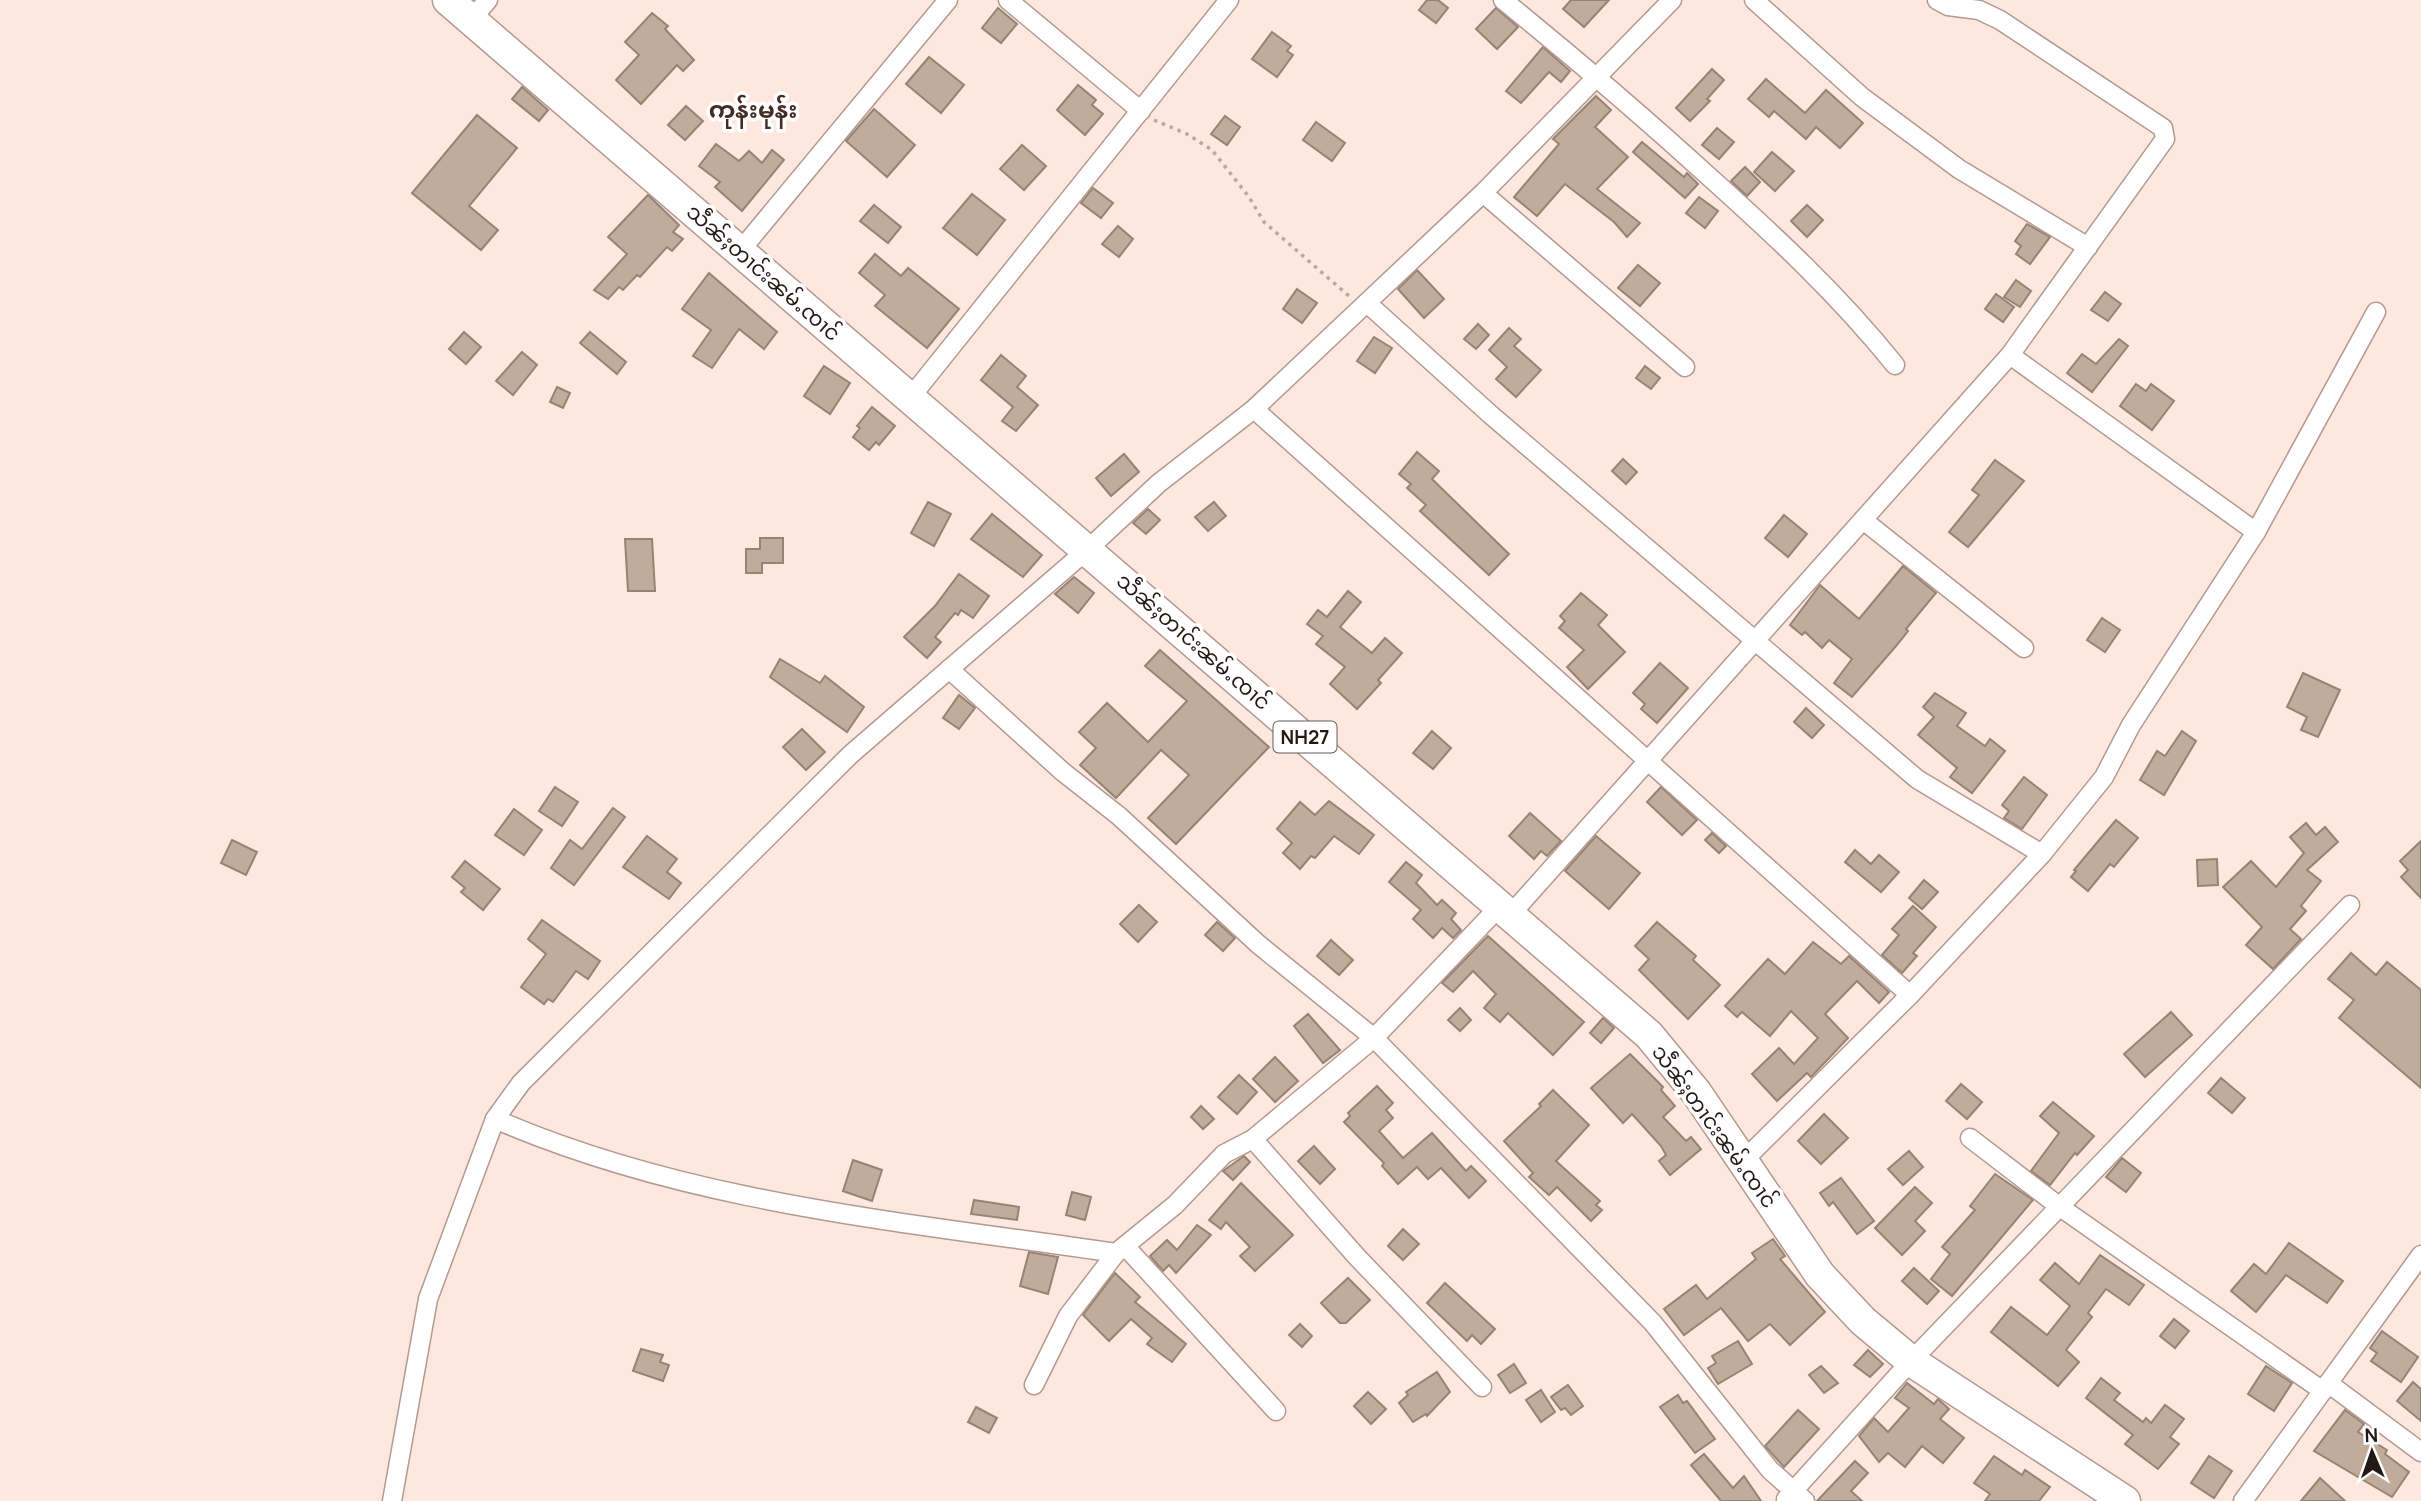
<svg xmlns="http://www.w3.org/2000/svg" width="2421" height="1501" font-family="Manrope,'Noto Sans Myanmar',sans-serif">
	<style>
		.building { fill: #c1ac9b; stroke: #978373; stroke-width: 2 }
		.lines { fill: none; stroke-linecap: round; stroke-linejoin: round }
		.minor-casing { stroke: #b3998f; stroke-width: 21 }
		.trunk-casing { stroke: #b3998f; stroke-width: 33 }
		.path { stroke: #baa7a1; stroke-width: 3.5; stroke-dasharray: 3.5 5; stroke-linecap: butt }
		.minor { stroke: #fff; stroke-width: 18 }
		.trunk { stroke: #fff; stroke-width: 30 }
		.labels { text-anchor: middle; dominant-baseline: central; stroke-width: 7; stroke-linejoin: round; paint-order: stroke }
		.shield { fill: #fff; stroke: #645d5b; stroke-width: 2 }
		.shield-label { font-size: 19px; font-weight: bold; fill: #221815 }
		.street-label { font-size: 21px; fill: #221815; stroke: #fff }
		.quarter-label { font-size: 24px; font-weight: bold; fill: #422c25; stroke: #fff }
	</style>
	<rect width="100%" height="100%" fill="#fee7df"/>
	<g class="building">
		<path d="M1427,0H1438L1448,8L1436,23L1419,10Z"/>
		<path d="M1571,0H1609L1584,27L1563,9Z"/>
		<path d="M998,8L1017,24L1001,43L982,28Z"/>
		<path d="M1496,8L1518,27L1497,49L1476,29Z"/>
		<path d="M652,13L668,26L665,29L694,60L683,71L677,65L641,104L616,80L639,55L625,42Z"/>
		<path d="M1272,32L1291,46L1287,51L1293,55L1277,77L1252,59Z"/>
		<path d="M1543,47L1570,71L1561,82L1549,72L1521,103L1506,91Z"/>
		<path d="M929,57L964,85L941,113L906,84Z"/>
		<path d="M1712,69L1724,80L1707,99L1710,101L1690,121L1676,108Z"/>
		<path d="M1766,79L1805,113L1826,90L1863,123L1840,148L1816,127L1806,139L1774,111L1769,117L1748,99Z"/>
		<path d="M1078,85L1096,100L1092,105L1103,114L1085,135L1057,110Z"/>
		<path d="M522,87L548,110L539,121L512,99Z"/>
		<path d="M1596,96L1611,110L1595,127L1628,157L1597,189L1640,223L1627,237L1614,222L1565,184L1537,216L1514,197L1559,144L1553,139Z"/>
		<path d="M686,106L703,121L685,140L668,125Z"/>
		<path d="M874,109L915,145L887,177L846,141Z"/>
		<path d="M477,115L517,148L469,206L498,230L481,250L412,193Z"/>
		<path d="M1225,116L1240,127L1227,145L1211,134Z"/>
		<path d="M1316,122L1345,143L1332,161L1303,140Z"/>
		<path d="M1717,128L1734,142L1719,159L1702,145Z"/>
		<path d="M1642,142L1684,177L1687,173L1698,184L1685,198L1633,152Z"/>
		<path d="M716,144L739,161L749,151L762,163L772,150L784,160L742,211L715,187L720,182L699,166Z"/>
		<path d="M1022,145L1046,166L1024,190L1000,169Z"/>
		<path d="M1772,152L1794,171L1775,191L1754,172Z"/>
		<path d="M1745,167L1760,182L1747,196L1731,181Z"/>
		<path d="M1093,188L1113,203L1101,218L1081,203Z"/>
		<path d="M972,194L1005,220L977,255L943,228Z"/>
		<path d="M648,195L679,225L673,232L683,239L672,251L667,247L640,277L637,275L623,290L619,287L608,299L594,290L627,254L608,237Z"/>
		<path d="M1699,197L1718,211L1705,228L1686,213Z"/>
		<path d="M874,205L901,227L888,243L860,221Z"/>
		<path d="M1807,205L1823,220L1807,237L1791,221Z"/>
		<path d="M2027,224L2050,237L2030,264L2016,254L2021,246L2015,241Z"/>
		<path d="M1118,226L1133,239L1119,257L1102,244Z"/>
		<path d="M875,254L901,276L908,268L959,309L927,348L875,306L885,295L859,273Z"/>
		<path d="M1638,265L1660,283L1640,306L1618,288Z"/>
		<path d="M1417,270L1444,299L1424,318L1398,289Z"/>
		<path d="M709,273L777,332L764,349L739,329L712,368L693,356L711,330L682,309Z"/>
		<path d="M2016,280L2031,291L2020,307L2004,297Z"/>
		<path d="M1297,289L1317,303L1302,323L1283,309Z"/>
		<path d="M2105,292L2121,304L2108,321L2091,310Z"/>
		<path d="M1996,294L2014,307L2003,322L1985,309Z"/>
		<path d="M1478,324L1489,335L1476,349L1464,339Z"/>
		<path d="M1509,328L1521,339L1514,346L1541,370L1516,397L1496,379L1507,367L1489,350Z"/>
		<path d="M464,332L481,347L466,364L449,349Z"/>
		<path d="M590,332L626,362L617,374L580,343Z"/>
		<path d="M1374,337L1392,348L1375,373L1357,361Z"/>
		<path d="M2119,339L2128,346L2092,392L2067,373L2082,354L2096,364Z"/>
		<path d="M522,352L537,365L513,395L496,381Z"/>
		<path d="M1001,355L1026,376L1017,387L1038,405L1016,431L1002,421L1013,407L981,380Z"/>
		<path d="M824,366L850,383L830,414L804,396Z"/>
		<path d="M1645,366L1660,378L1651,389L1636,378Z"/>
		<path d="M2136,384L2146,391L2151,384L2174,401L2152,430L2120,406Z"/>
		<path d="M557,387L570,393L563,408L550,402Z"/>
		<path d="M872,407L895,426L879,445L876,442L869,450L853,437L860,428L857,426Z"/>
		<path d="M1417,452L1439,471L1432,479L1509,554L1489,575L1420,511L1426,505L1407,488L1411,484L1399,474Z"/>
		<path d="M1124,454L1139,472L1111,496L1096,478Z"/>
		<path d="M1623,459L1637,472L1626,484L1612,471Z"/>
		<path d="M1995,460L2024,481L1968,547L1949,532L1979,495L1972,490Z"/>
		<path d="M928,502L951,514L934,546L911,533Z"/>
		<path d="M1214,502L1226,516L1208,531L1195,517Z"/>
		<path d="M1148,509L1160,520L1146,534L1133,523Z"/>
		<path d="M992,514L1042,555L1023,577L971,539Z"/>
		<path d="M1784,515L1807,534L1788,557L1765,538Z"/>
		<path d="M760,538H783V563H762V573H746V549H760Z"/>
		<path d="M625,539H652L655,591H628Z"/>
		<path d="M1903,566L1936,593L1906,629L1908,631L1896,646L1852,697L1834,683L1852,659L1829,640L1822,648L1805,632L1802,635L1790,625L1820,585L1859,619Z"/>
		<path d="M959,574L989,596L973,618L961,610L958,615L955,613L935,637L941,642L927,658L904,637L935,606Z"/>
		<path d="M1074,577L1094,593L1078,613L1055,594Z"/>
		<path d="M1348,591L1361,602L1340,627L1372,653L1385,638L1402,653L1378,680L1381,683L1357,709L1330,684L1345,667L1316,644L1323,636L1307,624L1318,610L1327,617Z"/>
		<path d="M1581,593L1607,615L1598,625L1625,652L1588,689L1567,667L1584,650L1559,628L1565,621L1560,616Z"/>
		<path d="M2102,618L2120,630L2105,652L2087,640Z"/>
		<path d="M1160,650L1269,747L1176,844L1148,818L1189,775L1161,750L1116,798L1080,765L1096,748L1079,732L1107,703L1148,742L1187,701L1145,666Z"/>
		<path d="M780,659L820,683L825,676L864,707L847,732L770,677Z"/>
		<path d="M1660,663L1688,688L1657,723L1641,709L1645,704L1633,693Z"/>
		<path d="M2303,673L2340,690L2318,737L2301,730L2307,717L2287,707Z"/>
		<path d="M1935,693L1966,713L1957,726L1985,746L1990,739L2005,751L1972,793L1950,777L1957,768L1918,735L1934,717L1923,707Z"/>
		<path d="M959,695L975,708L959,729L943,718Z"/>
		<path d="M1806,708L1824,725L1812,738L1794,722Z"/>
		<path d="M802,729L825,752L806,770L783,747Z"/>
		<path d="M1432,731L1451,748L1433,769L1413,753Z"/>
		<path d="M2182,731L2196,741L2164,795L2140,780L2157,751L2165,756Z"/>
		<path d="M2024,777L2047,795L2022,829L2004,818L2009,811L2002,805Z"/>
		<path d="M555,787L578,802L562,826L539,811Z"/>
		<path d="M1661,787L1697,820L1682,835L1647,802Z"/>
		<path d="M1329,801L1374,835L1359,854L1334,836L1315,858L1311,856L1300,869L1283,853L1292,843L1277,829L1300,802L1315,815Z"/>
		<path d="M613,808L625,817L574,885L551,868L570,840L582,849Z"/>
		<path d="M514,809L542,830L524,855L495,835Z"/>
		<path d="M1530,813L1561,841L1547,856L1541,851L1534,859L1509,836Z"/>
		<path d="M2116,820L2138,838L2114,867L2110,864L2088,891L2071,877L2076,871L2074,870Z"/>
		<path d="M2306,823L2316,835L2325,827L2338,842L2307,870L2321,881L2301,906L2306,911L2290,929L2301,939L2273,969L2246,945L2262,927L2223,887L2251,861L2276,887L2304,853L2290,837Z"/>
		<path d="M1712,833L1726,846L1719,853L1705,840Z"/>
		<path d="M647,836L677,859L667,872L681,883L669,899L623,867Z"/>
		<path d="M1596,836L1640,873L1609,909L1565,871Z"/>
		<path d="M232,840L257,852L246,875L221,863Z"/>
		<path d="M2421,841V898L2401,877L2408,870L2400,861Z"/>
		<path d="M1855,850L1871,864L1879,855L1899,872L1881,892L1845,862Z"/>
		<path d="M2217,859L2218,885L2198,886L2197,860Z"/>
		<path d="M465,861L500,889L483,910L461,892L465,888L452,877Z"/>
		<path d="M1406,862L1422,875L1416,883L1437,905L1442,900L1456,913L1451,919L1461,930L1453,938L1442,928L1433,938L1413,919L1421,910L1389,882Z"/>
		<path d="M1924,880L1938,892L1922,909L1909,898Z"/>
		<path d="M1139,905L1157,922L1138,942L1120,924Z"/>
		<path d="M1913,906L1936,927L1913,953L1917,956L1902,973L1882,955L1899,935L1892,929Z"/>
		<path d="M542,920L600,961L588,979L576,971L553,1002L548,999L544,1004L521,987L546,954L528,939Z"/>
		<path d="M1217,922L1235,938L1223,951L1205,935Z"/>
		<path d="M1657,922L1696,956L1693,960L1720,985L1688,1019L1639,970L1649,959L1635,946Z"/>
		<path d="M1488,936L1584,1022L1553,1055L1508,1013L1500,1022L1484,1008L1496,994L1473,971L1453,992L1442,983Z"/>
		<path d="M1331,940L1353,960L1339,975L1317,956Z"/>
		<path d="M1813,942L1841,964L1849,956L1889,992L1879,1003L1857,981L1825,1014L1848,1038L1811,1077L1807,1073L1777,1101L1752,1074L1779,1048L1794,1064L1818,1038L1791,1011L1770,1036L1742,1012L1737,1017L1725,1006L1768,959L1785,974Z"/>
		<path d="M2351,953L2376,975L2387,962L2421,990V1088L2339,1018L2354,1000L2328,979Z"/>
		<path d="M1460,1008L1471,1020L1460,1031L1448,1020Z"/>
		<path d="M2171,1012L2192,1035L2145,1077L2124,1054Z"/>
		<path d="M1308,1014L1340,1050L1323,1063L1294,1026Z"/>
		<path d="M1603,1018L1614,1028L1601,1043L1590,1033Z"/>
		<path d="M1630,1054L1663,1087L1661,1090L1675,1106L1663,1117L1686,1141L1691,1137L1701,1149L1670,1175L1659,1161L1666,1155L1661,1146L1632,1114L1623,1123L1591,1088Z"/>
		<path d="M1275,1057L1298,1081L1275,1102L1253,1079Z"/>
		<path d="M1239,1075L1257,1092L1237,1114L1218,1097Z"/>
		<path d="M2221,1078L2245,1098L2232,1113L2208,1093Z"/>
		<path d="M1961,1084L1982,1102L1967,1119L1946,1101Z"/>
		<path d="M1377,1086L1393,1103L1386,1110L1393,1118L1379,1131L1403,1158L1432,1133L1466,1171L1471,1166L1486,1181L1469,1198L1441,1168L1428,1179L1417,1167L1398,1184L1382,1166L1384,1163L1344,1122L1350,1116L1348,1113Z"/>
		<path d="M1553,1090L1589,1125L1556,1161L1600,1201L1596,1205L1602,1210L1591,1221L1557,1187L1549,1195L1529,1177L1533,1173L1504,1141L1541,1106L1539,1104Z"/>
		<path d="M2053,1102L2094,1136L2077,1155L2075,1153L2050,1185L2031,1171L2059,1133L2040,1116Z"/>
		<path d="M1201,1106L1214,1119L1203,1129L1191,1117Z"/>
		<path d="M1824,1114L1848,1138L1821,1164L1798,1141Z"/>
		<path d="M1314,1146L1335,1169L1320,1184L1298,1161Z"/>
		<path d="M1909,1151L1923,1167L1903,1185L1888,1169Z"/>
		<path d="M1244,1156L1250,1162L1233,1180L1223,1171Z"/>
		<path d="M2122,1158L2141,1173L2126,1192L2106,1177Z"/>
		<path d="M853,1160L882,1170L872,1201L843,1191Z"/>
		<path d="M1995,1174L2033,1200L1952,1296L1931,1279L1950,1254L1942,1247L1975,1210L1970,1206Z"/>
		<path d="M1841,1178L1874,1221L1857,1234L1833,1202L1829,1206L1820,1193Z"/>
		<path d="M1241,1183L1293,1235L1255,1271L1240,1256L1250,1247L1226,1222L1221,1229L1209,1220Z"/>
		<path d="M1915,1187L1932,1203L1915,1221L1925,1231L1902,1255L1875,1228Z"/>
		<path d="M1072,1192L1091,1197L1085,1220L1066,1215Z"/>
		<path d="M974,1200L1019,1207L1017,1220L971,1214Z"/>
		<path d="M1197,1225L1211,1235L1176,1273L1169,1265L1163,1271L1150,1256L1167,1240L1177,1250Z"/>
		<path d="M1403,1229L1419,1244L1403,1260L1388,1246Z"/>
		<path d="M1773,1239L1785,1256L1780,1259L1825,1312L1790,1345L1770,1324L1748,1341L1721,1308L1684,1335L1664,1309L1696,1285L1707,1299L1756,1259L1752,1253Z"/>
		<path d="M2289,1243L2343,1281L2327,1303L2286,1275L2256,1312L2231,1291L2254,1264L2266,1274Z"/>
		<path d="M1029,1252L1058,1257L1048,1294L1020,1286Z"/>
		<path d="M2100,1255L2144,1285L2129,1305L2106,1289L2088,1313L2092,1317L2066,1350L2079,1362L2058,1386L1991,1332L2011,1307L2047,1335L2070,1306L2040,1280L2055,1263L2079,1284Z"/>
		<path d="M1914,1268L1939,1291L1927,1304L1902,1281Z"/>
		<path d="M1115,1273L1140,1297L1135,1302L1186,1344L1172,1362L1147,1344L1152,1338L1131,1319L1109,1341L1083,1315Z"/>
		<path d="M1348,1278L1370,1300L1346,1323H1340L1321,1303Z"/>
		<path d="M1445,1283L1495,1329L1481,1344L1472,1335L1467,1341L1427,1303Z"/>
		<path d="M2174,1319L2189,1331L2175,1348L2160,1336Z"/>
		<path d="M1300,1324L1312,1336L1302,1347L1289,1335Z"/>
		<path d="M2382,1331L2418,1357L2401,1382L2371,1361L2377,1353L2370,1348Z"/>
		<path d="M1738,1341L1752,1364L1718,1384L1708,1368L1716,1363L1712,1356Z"/>
		<path d="M641,1349L663,1355L660,1362L669,1365L663,1381L633,1371Z"/>
		<path d="M1868,1350L1883,1364L1870,1377L1854,1365Z"/>
		<path d="M1514,1364L1526,1383L1510,1393L1498,1375Z"/>
		<path d="M1821,1366L1838,1383L1824,1393L1809,1375Z"/>
		<path d="M2266,1366L2292,1383L2274,1411L2248,1394Z"/>
		<path d="M1437,1372L1450,1392L1427,1416L1426,1414L1413,1422L1399,1403L1408,1395L1406,1392Z"/>
		<path d="M2101,1378L2120,1393L2114,1400L2143,1422L2146,1418L2151,1423L2165,1405L2184,1419L2170,1437L2179,1444L2158,1469L2125,1444L2133,1435L2086,1398Z"/>
		<path d="M2413,1382L2421,1389V1421L2397,1401Z"/>
		<path d="M1907,1383L1934,1404L1938,1399L1949,1409L1940,1419L1964,1438L1943,1463L1922,1446L1905,1467L1888,1453L1879,1462L1859,1436L1874,1418L1888,1432L1909,1408L1895,1398Z"/>
		<path d="M1568,1385L1583,1406L1571,1415L1565,1408L1561,1410L1551,1397Z"/>
		<path d="M1541,1390L1555,1412L1541,1422L1526,1400Z"/>
		<path d="M1368,1392L1386,1409L1371,1424L1354,1406Z"/>
		<path d="M1678,1395L1683,1403L1687,1401L1715,1439L1695,1453L1660,1407Z"/>
		<path d="M976,1407L997,1418L989,1433L968,1422Z"/>
		<path d="M1798,1410L1819,1429L1784,1467L1765,1446Z"/>
		<path d="M2345,1410L2364,1424L2358,1432L2387,1450L2385,1454L2409,1472L2392,1497L2314,1451Z"/>
		<path d="M1704,1454L1733,1488L1744,1476L1761,1501H1721L1691,1465Z"/>
		<path d="M1994,1456L2022,1475L2025,1470L2050,1487L2039,1501H1985L1990,1494L1974,1483Z"/>
		<path d="M2209,1456L2232,1471L2214,1498L2191,1483Z"/>
		<path d="M1855,1461L1868,1473L1851,1491L1862,1501H1817Z"/>
		<path d="M2320,1478L2345,1501H2301Z"/>
	</g>
	<g class="lines">
		<g class="minor-casing">
			<g id="minor">
				<path d="M1008,0L1141,111"/>
				<path d="M1503,0C1572,56 1639,113 1705,173C1773,234 1838,294 1895,365"/>
				<path d="M1754,0L1862,97L1959,169L2088,247"/>
				<path d="M471,20L488,0"/>
				<path d="M1483,193L1685,367"/>
				<path d="M740,251L948,0"/>
				<path d="M1367,303L1491,415L1917,779L2042,854"/>
				<path d="M2010,355L2256,532"/>
				<path d="M910,398L1229,0"/>
				<path d="M1254,409L1910,995"/>
				<path d="M1863,520L2024,648"/>
				<path d="M949,669L1063,772L1119,816L1258,944L1374,1038L1653,1323L1770,1470L1805,1501"/>
				<path d="M1511,914L2010,355L2165,139L2163,128L2000,20L1979,10L1948,6L1937,0"/>
				<path d="M495,1119C690,1204 907,1222 1116,1253"/>
				<path d="M1970,1138L2060,1207L2323,1391"/>
				<path d="M1253,1139L1357,1257L1482,1387"/>
				<path d="M1743,1161L1910,995L2042,854L2104,777L2131,725L2256,532L2376,312"/>
				<path d="M1125,1246L1276,1411"/>
				<path d="M2328,1383L2421,1452"/>
				<path d="M1034,1385L1068,1316L1116,1253L1175,1205L1224,1154L1253,1139L1374,1038L1501,905"/>
				<path d="M1786,1499L1911,1361L2350,905"/>
				<path d="M392,1501L428,1299L495,1119L521,1083L850,755L1087,550L1159,483L1254,409L1483,193L1672,0"/>
				<path d="M2243,1501L2421,1255"/>
			</g>
		</g>
		<g class="trunk-casing">
			<path id="trunk" d="M448,0L1649,1035L1696,1092L1820,1275L1863,1321L1911,1361L2125,1501"/>
		</g>
		<path class="path" d="M1154,120L1187,134L1212,150L1249,197L1264,222L1350,297"/>
		<use href="#minor" class="minor"/>
		<use href="#trunk" class="trunk"/>
	</g>
	<g class="labels">
		<rect class="shield" x="1273.5" y="721.5" width="63" height="31" rx="5"/>
		<g class="shield-label">
			<text x="1305" y="737">NH27</text>
		</g>
		<g class="street-label">
			<text transform="translate(764 272) rotate(41)">သဵၼ်ႈတၢင်းၼမ်ႉၸၢင်</text>
			<text transform="translate(1194 641) rotate(41)">သဵၼ်ႈတၢင်းၼမ်ႉၸၢင်</text>
			<text transform="translate(1715 1126) rotate(54)">သဵၼ်ႈတၢင်းၼမ်ႉၸၢင်</text>
		</g>
		<g class="quarter-label">
			<text x="753" y="108">ကုန်းမုန်း</text>
		</g>
	</g>
	<g transform="translate(2372 1452) rotate(358)" stroke="#ffffff" stroke-width="5" paint-order="stroke">
	<path d="M0-5L12 26L0 18L-12 26Z" fill="#221815"/>
	<text y="-10" font-size="19" font-weight="bold" text-anchor="middle" fill="#221815">N</text>
	</g>
</svg>
